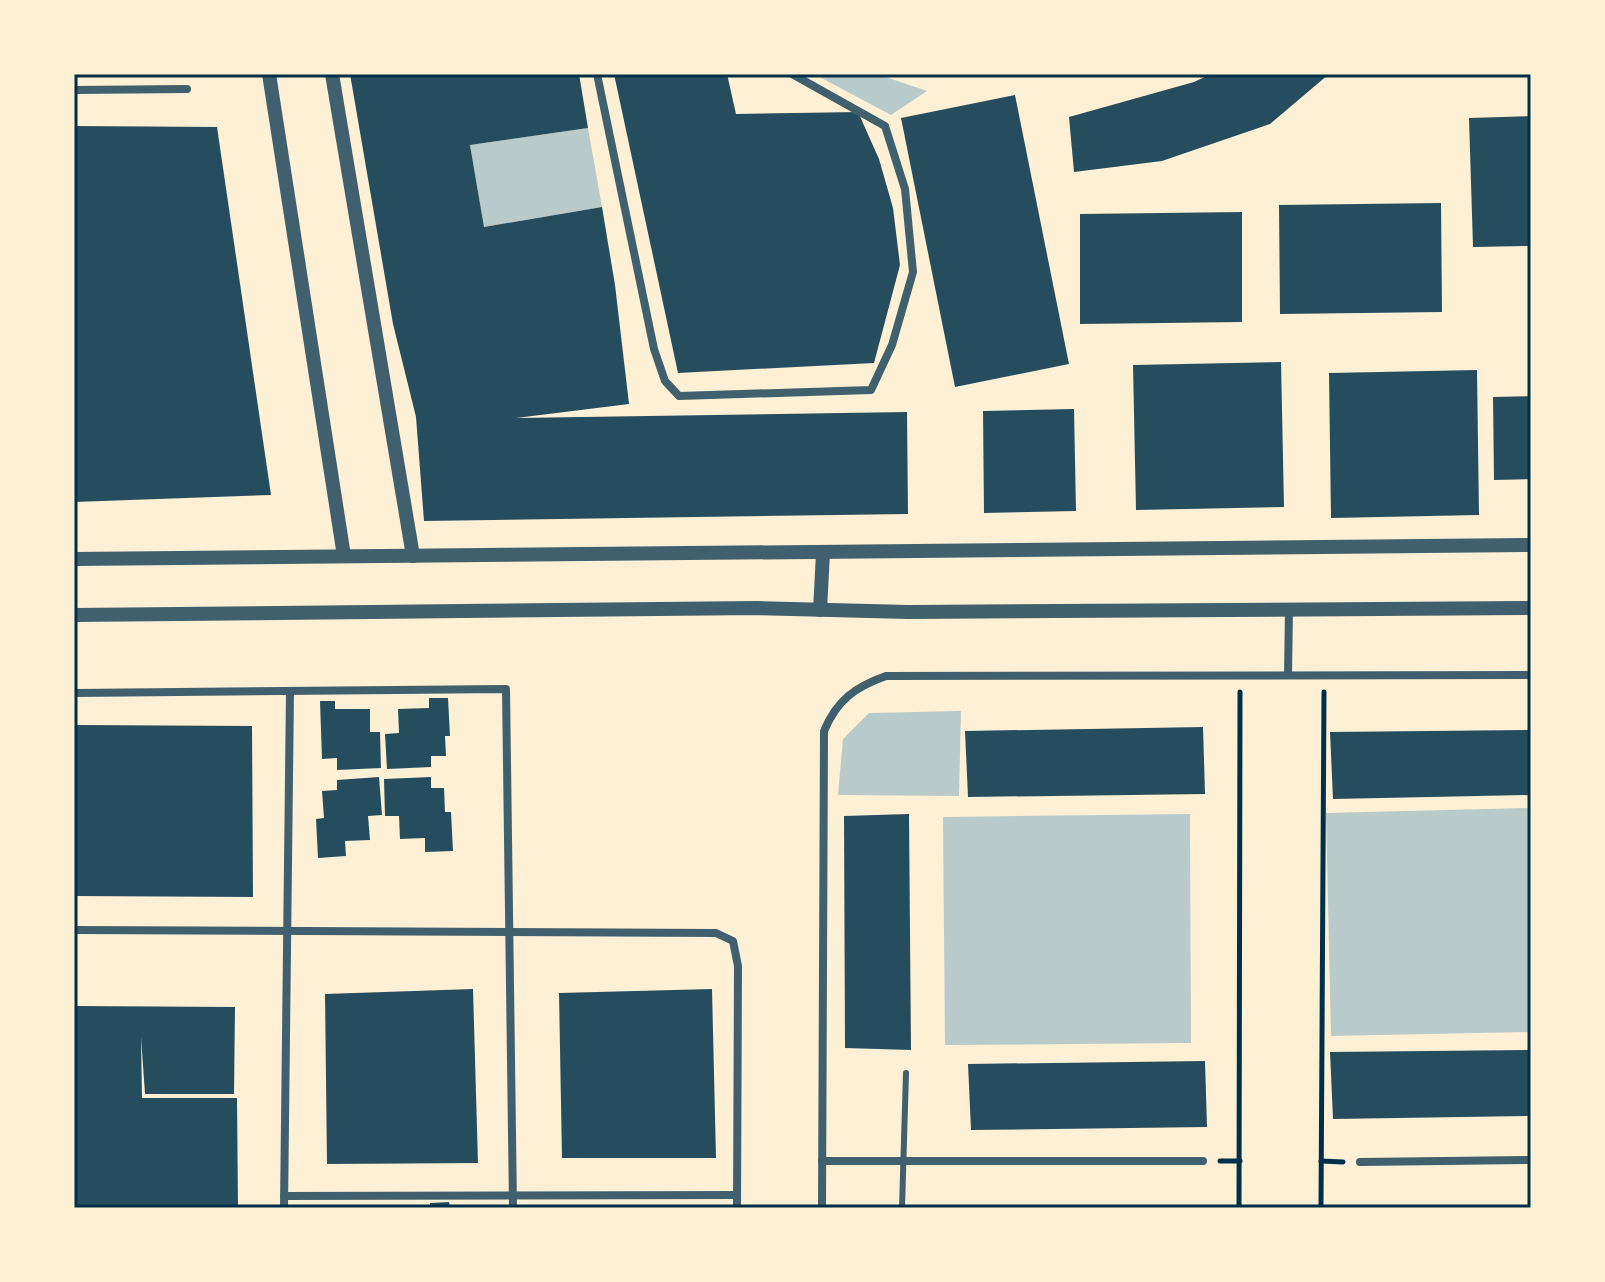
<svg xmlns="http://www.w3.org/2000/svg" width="1605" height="1282" font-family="'Nunito Sans',sans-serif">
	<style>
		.green { fill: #b9caca }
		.building { fill: #264d5e }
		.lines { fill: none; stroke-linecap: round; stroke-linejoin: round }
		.path { stroke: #003049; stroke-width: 5 }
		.service { stroke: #3f606c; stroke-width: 6 }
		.minor { stroke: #3f606c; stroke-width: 8 }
		.tertiary { stroke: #3f606c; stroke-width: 14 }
		.neatline { fill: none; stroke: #003049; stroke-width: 3 }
	</style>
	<rect width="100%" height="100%" fill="#fdf0d5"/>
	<g class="green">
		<path d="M814,74H877L927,91L891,115Z"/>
		<path d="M588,128L602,207L484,227L470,145Z"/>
		<path d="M961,711L959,796L838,795L843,739L869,713Z"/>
		<path d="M1531,808V1032L1331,1036L1326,813Z"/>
		<path d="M1190,814L1191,1043L945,1045L943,817Z"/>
	</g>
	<g class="building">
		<path d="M350,74H579L588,128L470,145L484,227L602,207L615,285L629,404L516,418L907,412L908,514L424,521L416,417L393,324Z"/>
		<path d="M614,74H727L736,114L858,112L879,159L893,208L900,265L874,363L678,373Z"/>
		<path d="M1211,74H1329L1270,124L1162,161L1074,172L1069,117L1194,82Z"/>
		<path d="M1015,95L1069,364L955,387L901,118Z"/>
		<path d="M1531,116V246L1473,247L1469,118Z"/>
		<path d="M74,126L217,127L271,495L74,502Z"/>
		<path d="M1441,203L1442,312L1280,314L1279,205Z"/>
		<path d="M1242,212V322L1080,324V214Z"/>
		<path d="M1281,362L1284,507L1136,510L1133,365Z"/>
		<path d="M1477,370L1479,515L1331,518L1329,373Z"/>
		<path d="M1531,396V479L1494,480L1493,397Z"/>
		<path d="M1074,409L1076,511L984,513L983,411Z"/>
		<path d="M429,698H448L450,736H445L446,756H431V767L387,769L385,734L399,733L398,709L429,708Z"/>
		<path d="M320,701H335V709H370V732H380L381,768L337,770V758L322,759Z"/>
		<path d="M76,725L252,726L253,897L74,896Z"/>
		<path d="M1203,727L1205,794L968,797L965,731Z"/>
		<path d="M1531,730V795L1333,799L1330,732Z"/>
		<path d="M379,777L382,815L368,816L370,840L345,841L346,856L318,858L316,819L324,818L322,791L337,790V780Z"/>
		<path d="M431,777V788H444L445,812H451L453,851L425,852V838L400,839L399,816H385L384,779Z"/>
		<path d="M909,814L911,1050L845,1048L844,816Z"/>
		<path d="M473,989L478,1163L327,1164L325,994Z"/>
		<path d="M712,989L716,1158H562L559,993Z"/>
		<path d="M74,1006L235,1007L234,1094H145L141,1037L142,1098H237L238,1208H74Z"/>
		<path d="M1531,1050V1116L1333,1119L1330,1052Z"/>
		<path d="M1205,1061L1207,1127L971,1130L968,1064Z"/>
		<path d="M449,1202L450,1208H430V1203Z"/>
	</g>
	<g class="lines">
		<g class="path">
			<path d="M1220,1161H1240"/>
			<path d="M1321,1161L1343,1162"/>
			<path d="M1239,1208L1240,692"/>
			<path d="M1321,1208L1324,692"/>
		</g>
		<path class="service" d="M902,1208L906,1073"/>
		<g class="minor">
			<path d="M597,74L654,349L665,381L679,396L871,390L892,345L913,272L905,189L885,126L792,74"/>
			<path d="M74,90L187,89"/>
			<path d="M1288,675L1289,609"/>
			<path d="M74,693L506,689L513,1208"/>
			<path d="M74,930L716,933L733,941L738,966L737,1208"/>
			<path d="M822,1161H1203"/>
			<path d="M1360,1162L1531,1160"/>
			<path d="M284,1196L737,1195"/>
			<path d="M284,1208L290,691"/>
			<path d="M822,1208L824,731C837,700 855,687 886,676L1531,675"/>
		</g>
		<g class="tertiary">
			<path d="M269,74L344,556"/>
			<path d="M332,74L413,556"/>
			<path d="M74,559L1531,545"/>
			<path d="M820,610L823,553"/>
			<path d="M74,615L757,608L908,612L1531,608"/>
		</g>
	</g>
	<rect width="1605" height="1282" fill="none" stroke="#fdf0d5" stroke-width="152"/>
	<rect x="76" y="76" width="1453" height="1130" class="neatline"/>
</svg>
